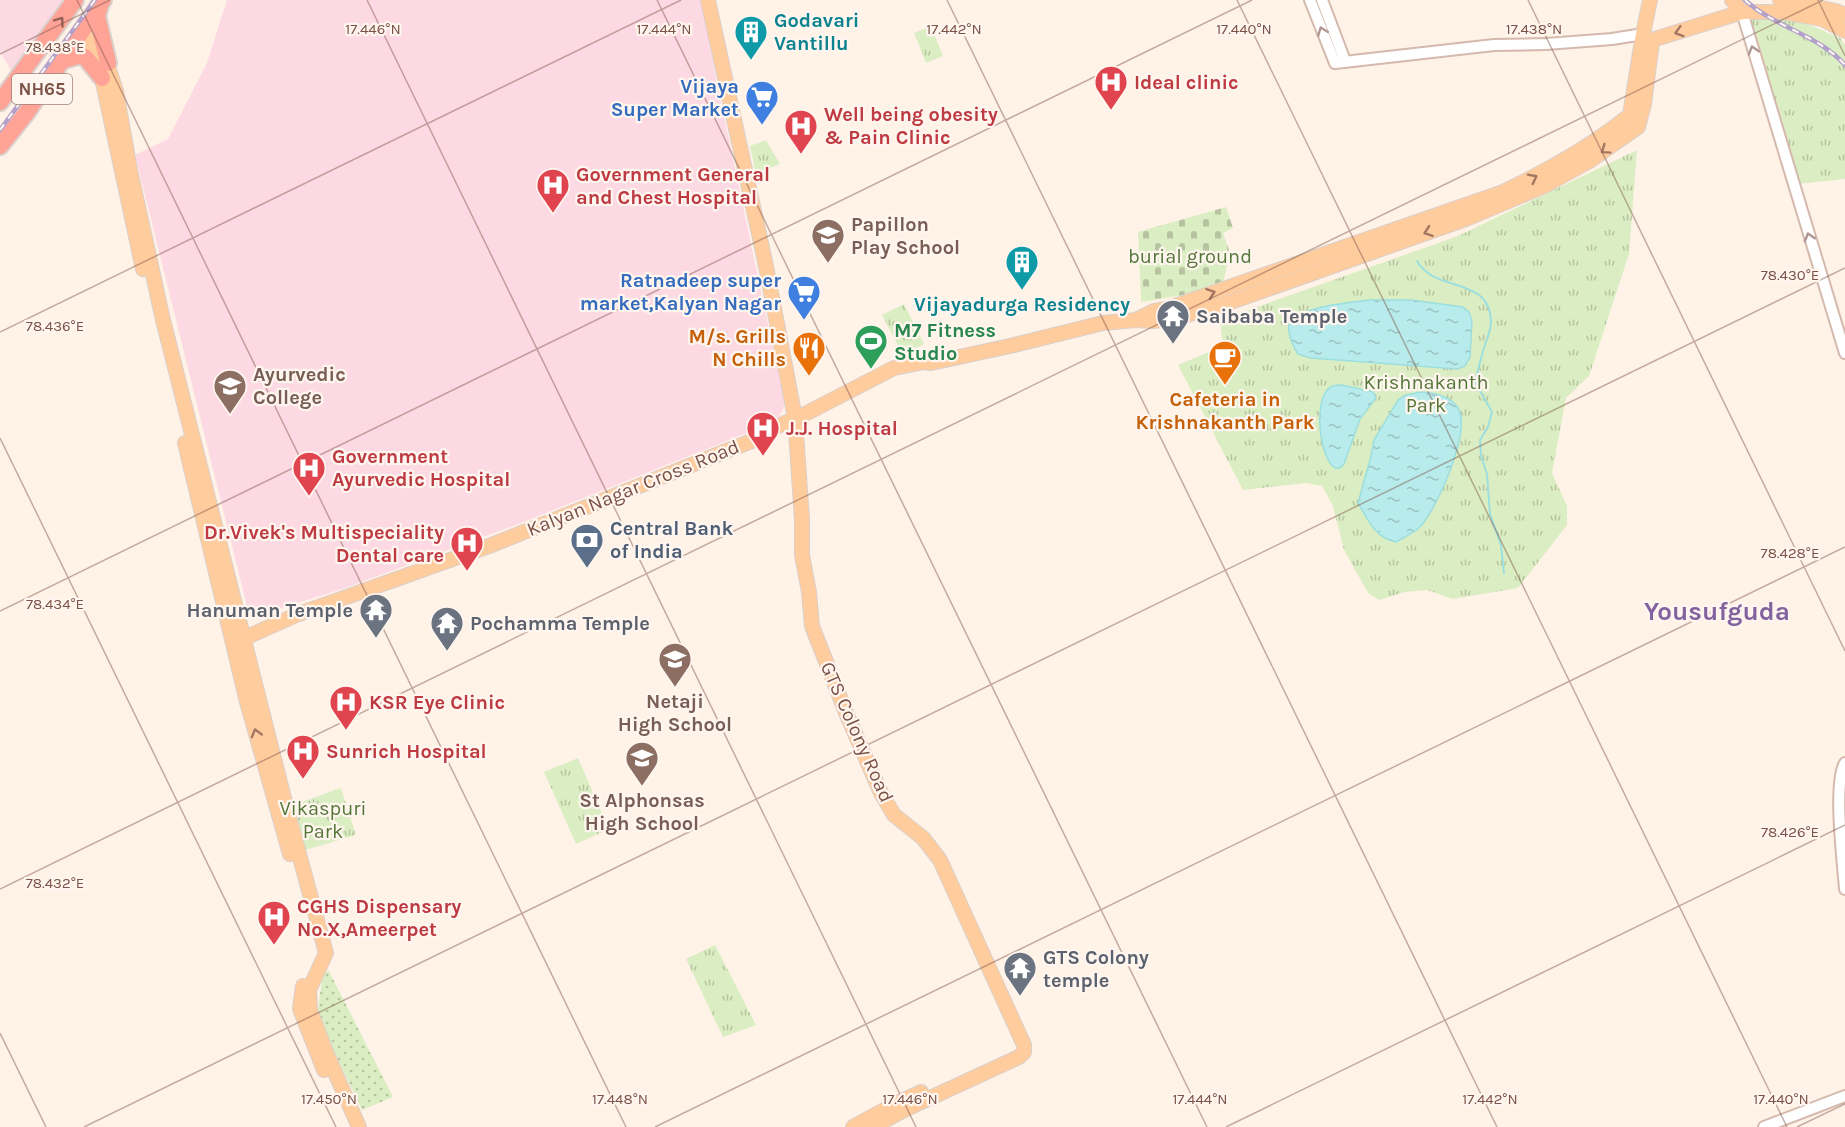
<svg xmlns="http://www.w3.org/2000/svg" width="1845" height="1127" font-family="Karla,sans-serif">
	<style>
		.medical { fill: #fdd9e3 }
		.grass { fill: url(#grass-dots) }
		.cemetery { fill: url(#cemetery-stones) }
		.park { fill: url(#park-tufts) }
		.water { fill: url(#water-ripples); stroke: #9ddede; stroke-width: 1.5 }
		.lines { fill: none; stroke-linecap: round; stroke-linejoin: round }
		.stream { stroke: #9ddede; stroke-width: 2 }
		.minor-casing { stroke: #d5b9ad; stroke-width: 14 }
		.major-casing { stroke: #dacfcb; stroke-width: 16 }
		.highway-casing { stroke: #dacfcb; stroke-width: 20 }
		.minor { stroke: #fff; stroke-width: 10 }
		.major { stroke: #ffcc9d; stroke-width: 14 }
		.highway { stroke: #ffa397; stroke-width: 16 }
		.rail-casing { stroke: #b2a2cb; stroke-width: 4.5 }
		.rail { stroke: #fff6ef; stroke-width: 2; stroke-dasharray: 7; stroke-linecap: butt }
		.oneway { stroke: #966257 }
		.oneway2 { stroke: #b09791 }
		.oneway3 { stroke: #a37761 }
		.ticks { fill: none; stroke: #7c5247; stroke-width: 1.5; stroke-opacity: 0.45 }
		.labels { text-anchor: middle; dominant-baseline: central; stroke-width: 4.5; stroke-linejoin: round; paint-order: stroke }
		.shield { fill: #fff6ef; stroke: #a38379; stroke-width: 1.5 }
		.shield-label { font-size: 18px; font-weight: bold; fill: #7c5247 }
		.culture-label { font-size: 20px; font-weight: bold; fill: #0d838f; stroke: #fff6ef; text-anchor: start }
		.health-label { font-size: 20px; font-weight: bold; fill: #be3a42; stroke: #fff6ef; text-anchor: start }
		.shop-label { font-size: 20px; font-weight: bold; fill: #366cbe; stroke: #fff6ef; text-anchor: end }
		.education-label { font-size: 20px; font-weight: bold; fill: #785e54; stroke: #fff6ef; text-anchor: start }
		.park-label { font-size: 20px; fill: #547739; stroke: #fff6ef }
		.worship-label { font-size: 20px; font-weight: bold; fill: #5b616d; stroke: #fff6ef; text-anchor: start }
		.leisure-label { font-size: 20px; font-weight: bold; fill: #27864d; stroke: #fff6ef; text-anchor: start }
		.food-label { font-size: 20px; font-weight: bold; fill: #c56008; stroke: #fff6ef; text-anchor: end }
		.street-label { font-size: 20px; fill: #7c5247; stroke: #fff6ef }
		.service-label { font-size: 20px; font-weight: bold; fill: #4e5e75; stroke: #fff6ef; text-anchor: start }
		.district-label { font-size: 26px; font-weight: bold; fill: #82639f; stroke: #fff6ef }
		.ticks-label { font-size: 15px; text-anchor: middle; fill: #7c5247; stroke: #fff6ef; stroke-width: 4.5; stroke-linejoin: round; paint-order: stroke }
	</style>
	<defs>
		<pattern id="grass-dots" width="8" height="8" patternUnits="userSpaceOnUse" patternTransform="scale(1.5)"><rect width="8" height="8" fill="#dbeec3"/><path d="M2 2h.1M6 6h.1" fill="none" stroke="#b7c3a0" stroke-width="1.8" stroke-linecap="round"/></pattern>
		<pattern id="cemetery-stones" width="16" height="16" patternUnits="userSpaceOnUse" patternTransform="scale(1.5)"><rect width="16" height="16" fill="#dbeec3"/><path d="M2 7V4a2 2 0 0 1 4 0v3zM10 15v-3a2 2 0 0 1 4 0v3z" fill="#b7c3a0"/></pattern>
		<pattern id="park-tufts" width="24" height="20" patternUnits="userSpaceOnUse" patternTransform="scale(1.5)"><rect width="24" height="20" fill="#dbeec3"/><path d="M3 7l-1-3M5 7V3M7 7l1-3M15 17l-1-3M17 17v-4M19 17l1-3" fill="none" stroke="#b7c3a0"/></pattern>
		<pattern id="water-ripples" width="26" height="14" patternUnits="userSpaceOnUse" patternTransform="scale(1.5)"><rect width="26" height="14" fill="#b8ebeb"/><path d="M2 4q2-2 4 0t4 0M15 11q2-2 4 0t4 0" fill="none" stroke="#9bc1c0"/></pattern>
	</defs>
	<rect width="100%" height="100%" fill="#fff2e7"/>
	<g class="medical">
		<path d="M0,0H71L13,73L0,52Z"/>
		<path d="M227,0H702L716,78L785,405L777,421L513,526L345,588L250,618L135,155L168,139L207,63Z"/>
	</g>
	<path class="grass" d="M329,971L393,1097L362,1110L332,1047L318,1009L323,973Z"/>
	<path class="cemetery" d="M1226,207L1233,228L1223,233L1230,253L1223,283L1195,293L1141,302L1138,232Z"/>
	<g class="park">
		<path d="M1782,13L1840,38L1845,45V179L1797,184L1744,20Z"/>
		<path d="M931,26L943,56L926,63L914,33Z"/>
		<path d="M766,140L780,164L756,174L750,146Z"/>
		<path d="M1637,150L1629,254L1589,376L1566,398L1552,473L1567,506V525L1518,588L1453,599L1427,590L1405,592L1379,600L1368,593L1344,550L1333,506L1322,486L1306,483L1243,490L1178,365L1223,346L1220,320L1458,236Z"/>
		<path d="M904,304L924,344L903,355L882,315Z"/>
		<path d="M578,758L609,829L576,844L544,772Z"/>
		<path d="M341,788L356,835L302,851L291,806Z"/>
		<path d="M715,945L756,1025L723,1037L686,959Z"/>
	</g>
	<g class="water">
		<path d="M1370,300H1411L1463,307L1469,312L1472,321L1470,357L1465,366L1457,369L1311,358L1298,354C1293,347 1286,331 1290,323C1297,307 1353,302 1370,300Z"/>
		<path d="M1342,385L1373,392L1376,398L1360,419L1344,464L1340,468H1335C1319,457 1314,403 1328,389C1332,385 1336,385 1342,385Z"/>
		<path d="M1421,392C1434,393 1451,396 1458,408C1472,430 1437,509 1420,527C1414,533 1404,537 1396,542C1375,538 1368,520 1358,503L1371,456L1374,440L1398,400L1406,395Z"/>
	</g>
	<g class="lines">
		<path class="stream" d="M1417,261C1436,294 1490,275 1491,322C1491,330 1487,338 1485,345C1481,357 1478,370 1475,382L1492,412L1488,427L1480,440L1481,456L1487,474L1490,514L1501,545L1504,573"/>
		<g class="minor-casing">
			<g id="minor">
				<path d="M1310,0L1335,63L1494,45L1546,44L1612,39L1643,34"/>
				<path d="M1322,0L1345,61"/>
				<path d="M1742,12L1845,353"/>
				<path d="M1845,763C1833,783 1843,862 1845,889"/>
				<path d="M1764,1127L1845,1096"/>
			</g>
		</g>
		<g class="major-casing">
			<g id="major">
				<path d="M708,0L766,266L795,418L802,519V555L809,592L812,626L847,715L881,793L894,815L923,838L940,860L1024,1045V1052L1019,1057L904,1110L873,1127"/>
				<path d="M1732,0L1742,12"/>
				<path d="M1780,0L1836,11L1845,15"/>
				<path d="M83,31L89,42L102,78L143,269"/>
				<path d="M104,54L116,91L130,170L163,320L286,806L326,953L309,990L310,1010L326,1052L359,1127"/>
				<path d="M1138,319L1154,311L1169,308L1503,192C1547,171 1592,146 1630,115L1643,34L1650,0"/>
				<path d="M754,440L758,435L805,414L894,368L924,362L931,363L1010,346L1103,323L1136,320L1154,321L1176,318L1228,303L1466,219L1544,186L1591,160L1638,127L1644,104L1652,42L1655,39L1742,12H1783L1822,19L1845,31"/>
				<path d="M185,443L247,702L290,854"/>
				<path d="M238,641L296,615L489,546L754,440H762"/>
				<path d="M303,986L300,1009L324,1070"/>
				<path d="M853,1127L897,1103L921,1092"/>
			</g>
		</g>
		<g class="highway-casing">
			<g id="highway">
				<path d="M100,5L97,16L108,63"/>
				<path d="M61,61L77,56L85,57L102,78"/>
				<path d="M0,102L75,0"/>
				<path d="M0,146L27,112L103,0"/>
			</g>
		</g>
		<use href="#minor" class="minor"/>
		<use href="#major" class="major"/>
		<use href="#highway" class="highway"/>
		<g class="rail-casing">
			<g id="rail">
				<path d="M1745,0C1774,27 1819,35 1845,65"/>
				<path d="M0,130L95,0"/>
			</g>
		</g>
		<use href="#rail" class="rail"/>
	</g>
	<defs><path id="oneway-chevron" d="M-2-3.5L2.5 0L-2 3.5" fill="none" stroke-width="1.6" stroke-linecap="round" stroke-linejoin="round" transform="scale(1.5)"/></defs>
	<use class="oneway" href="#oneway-chevron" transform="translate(60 21) rotate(-54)"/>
	<g class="oneway2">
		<use href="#oneway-chevron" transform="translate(1322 31) rotate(-111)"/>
		<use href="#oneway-chevron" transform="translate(1753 50) rotate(-107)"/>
		<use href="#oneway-chevron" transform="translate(1809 237) rotate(-107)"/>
	</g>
	<g class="oneway3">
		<use href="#oneway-chevron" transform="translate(1679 32) rotate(164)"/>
		<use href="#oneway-chevron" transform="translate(1605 150) rotate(145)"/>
		<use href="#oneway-chevron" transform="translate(1533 178) rotate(-27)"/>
		<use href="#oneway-chevron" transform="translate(1428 232) rotate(161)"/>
		<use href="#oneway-chevron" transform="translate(1211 293) rotate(-19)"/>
		<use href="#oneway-chevron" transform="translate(256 733) rotate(-106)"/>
	</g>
	<path class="ticks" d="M77,0L626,1127M367,0L916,1127M657,0L1207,1127M947,0L1497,1127M1237,0L1787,1127M1528,0L1845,651M1818,0L1845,56M0,54L110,0M0,332L681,0M0,438L336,1127M0,611L1252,0M0,889L1823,0M0,1033L46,1127M84,1127L1845,268M655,1127L1845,547M1226,1127L1845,825M1797,1127L1845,1104"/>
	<defs>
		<g id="building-pin" transform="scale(1.725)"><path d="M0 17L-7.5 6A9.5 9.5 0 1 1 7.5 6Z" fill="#0f9aa8" stroke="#fff6ef"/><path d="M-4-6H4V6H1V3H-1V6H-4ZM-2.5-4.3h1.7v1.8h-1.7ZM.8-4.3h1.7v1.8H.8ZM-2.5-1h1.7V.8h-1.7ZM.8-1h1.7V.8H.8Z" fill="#fff"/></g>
		<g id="hospital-pin" transform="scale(1.725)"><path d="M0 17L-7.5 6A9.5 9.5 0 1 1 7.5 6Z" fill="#e0444e" stroke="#fff6ef"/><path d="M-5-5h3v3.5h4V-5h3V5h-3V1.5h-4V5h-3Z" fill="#fff"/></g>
		<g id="supermarket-pin" transform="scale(1.725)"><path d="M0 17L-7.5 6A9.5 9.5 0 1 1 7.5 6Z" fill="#3f7fe0" stroke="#fff6ef"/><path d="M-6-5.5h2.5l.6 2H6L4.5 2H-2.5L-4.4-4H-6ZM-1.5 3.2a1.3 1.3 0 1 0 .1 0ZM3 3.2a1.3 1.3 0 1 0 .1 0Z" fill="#fff"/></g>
		<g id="school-pin" transform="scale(1.725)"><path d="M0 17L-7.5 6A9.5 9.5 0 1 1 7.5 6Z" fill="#8d6e63" stroke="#fff6ef"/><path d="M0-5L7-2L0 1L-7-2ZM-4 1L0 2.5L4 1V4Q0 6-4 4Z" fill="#fff"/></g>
		<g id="temple-pin" transform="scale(1.725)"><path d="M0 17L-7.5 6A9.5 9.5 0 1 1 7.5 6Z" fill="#6b7280" stroke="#fff6ef"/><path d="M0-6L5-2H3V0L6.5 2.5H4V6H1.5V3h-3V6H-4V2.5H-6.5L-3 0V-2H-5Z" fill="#fff"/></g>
		<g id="stadium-pin" transform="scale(1.725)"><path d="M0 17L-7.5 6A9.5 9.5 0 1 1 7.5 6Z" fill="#2e9e5b" stroke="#fff6ef"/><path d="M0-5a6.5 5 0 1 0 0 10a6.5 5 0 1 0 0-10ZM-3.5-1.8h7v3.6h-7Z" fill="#fff"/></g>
		<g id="restaurant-pin" transform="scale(1.725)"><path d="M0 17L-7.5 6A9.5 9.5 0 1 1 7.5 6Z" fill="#e8710a" stroke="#fff6ef"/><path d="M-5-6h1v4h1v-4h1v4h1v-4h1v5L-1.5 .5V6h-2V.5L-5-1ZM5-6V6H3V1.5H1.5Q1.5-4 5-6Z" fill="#fff"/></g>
		<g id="cafe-pin" transform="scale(1.725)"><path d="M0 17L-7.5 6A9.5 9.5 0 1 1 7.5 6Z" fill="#e8710a" stroke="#fff6ef"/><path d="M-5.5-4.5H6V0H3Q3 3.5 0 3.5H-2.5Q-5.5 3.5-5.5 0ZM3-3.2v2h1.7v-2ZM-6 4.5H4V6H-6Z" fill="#fff"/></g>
		<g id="university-pin" transform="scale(1.725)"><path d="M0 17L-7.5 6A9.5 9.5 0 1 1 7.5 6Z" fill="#8d6e63" stroke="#fff6ef"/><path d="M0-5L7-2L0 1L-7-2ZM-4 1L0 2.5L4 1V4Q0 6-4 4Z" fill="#fff"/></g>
		<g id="bank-pin" transform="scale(1.725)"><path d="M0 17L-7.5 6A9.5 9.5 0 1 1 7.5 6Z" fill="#5c6f8a" stroke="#fff6ef"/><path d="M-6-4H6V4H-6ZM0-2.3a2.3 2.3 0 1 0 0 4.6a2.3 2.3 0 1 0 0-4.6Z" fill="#fff"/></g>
	</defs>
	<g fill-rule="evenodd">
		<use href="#building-pin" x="751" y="32"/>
		<use href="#hospital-pin" x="1111" y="82"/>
		<use href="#supermarket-pin" x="762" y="97"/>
		<use href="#hospital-pin" x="801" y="126"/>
		<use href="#hospital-pin" x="553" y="185"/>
		<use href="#school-pin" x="828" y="235"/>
		<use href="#building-pin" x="1022" y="262"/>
		<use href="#supermarket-pin" x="804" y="292"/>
		<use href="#temple-pin" x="1173" y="316"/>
		<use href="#stadium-pin" x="871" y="341"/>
		<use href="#restaurant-pin" x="809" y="348"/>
		<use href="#cafe-pin" x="1225" y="357"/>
		<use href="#university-pin" x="230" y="386"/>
		<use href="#hospital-pin" x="763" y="428"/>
		<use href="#hospital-pin" x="309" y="468"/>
		<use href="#bank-pin" x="587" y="540"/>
		<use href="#hospital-pin" x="467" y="543"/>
		<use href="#temple-pin" x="376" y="610"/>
		<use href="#temple-pin" x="447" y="623"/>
		<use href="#school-pin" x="675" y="659"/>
		<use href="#hospital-pin" x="346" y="702"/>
		<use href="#hospital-pin" x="303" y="751"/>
		<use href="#school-pin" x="642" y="758"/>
		<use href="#hospital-pin" x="274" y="917"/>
		<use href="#temple-pin" x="1020" y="968"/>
	</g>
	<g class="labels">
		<rect class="shield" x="12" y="74" width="60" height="30" rx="4.5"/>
		<g class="shield-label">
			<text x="42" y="89">NH65</text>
		</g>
		<g class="culture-label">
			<text x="774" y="20">Godavari<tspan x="774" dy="23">Vantillu</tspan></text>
			<text x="1022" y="304" text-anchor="middle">Vijayadurga Residency</text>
		</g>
		<g class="health-label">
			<text x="1134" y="82">Ideal clinic</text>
			<text x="824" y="114">Well being obesity<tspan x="824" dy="23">&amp; Pain Clinic</tspan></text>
			<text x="576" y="174">Government General<tspan x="576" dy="23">and Chest Hospital</tspan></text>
			<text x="786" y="428">J.J. Hospital</text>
			<text x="332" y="456">Government<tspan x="332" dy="23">Ayurvedic Hospital</tspan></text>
			<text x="444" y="532" text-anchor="end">Dr.Vivek's Multispeciality<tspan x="444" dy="23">Dental care</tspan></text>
			<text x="369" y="702">KSR Eye Clinic</text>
			<text x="326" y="751">Sunrich Hospital</text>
			<text x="297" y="906">CGHS Dispensary<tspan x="297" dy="23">No.X,Ameerpet</tspan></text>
		</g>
		<g class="shop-label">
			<text x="739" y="86">Vijaya<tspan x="739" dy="23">Super Market</tspan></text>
			<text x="781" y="280">Ratnadeep super<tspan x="781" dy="23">market,Kalyan Nagar</tspan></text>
		</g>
		<g class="education-label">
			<text x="851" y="224">Papillon<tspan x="851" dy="23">Play School</tspan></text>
			<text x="253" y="374">Ayurvedic<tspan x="253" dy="23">College</tspan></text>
			<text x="675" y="701" text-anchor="middle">Netaji<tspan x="675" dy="23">High School</tspan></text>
			<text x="642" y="800" text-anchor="middle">St Alphonsas<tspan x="642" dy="23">High School</tspan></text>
		</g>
		<g class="park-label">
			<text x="1190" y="256">burial ground</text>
			<text x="1426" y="382">Krishnakanth<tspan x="1426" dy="23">Park</tspan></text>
			<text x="323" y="808">Vikaspuri<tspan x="323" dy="23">Park</tspan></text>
		</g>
		<g class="worship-label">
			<text x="1196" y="316">Saibaba Temple</text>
			<text x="353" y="610" text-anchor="end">Hanuman Temple</text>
			<text x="470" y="623">Pochamma Temple</text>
			<text x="1043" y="957">GTS Colony<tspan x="1043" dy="23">temple</tspan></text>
		</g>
		<g class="leisure-label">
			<text x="894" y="330">M7 Fitness<tspan x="894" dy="23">Studio</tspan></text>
		</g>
		<g class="food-label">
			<text x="786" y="336">M/s. Grills<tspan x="786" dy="23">N Chills</tspan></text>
			<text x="1225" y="399" text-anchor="middle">Cafeteria in<tspan x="1225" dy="23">Krishnakanth Park</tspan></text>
		</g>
		<g class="street-label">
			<text transform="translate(633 488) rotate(-22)">Kalyan Nagar Cross Road</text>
			<text transform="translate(857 732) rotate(66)">GTS Colony Road</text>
		</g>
		<g class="service-label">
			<text x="610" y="528">Central Bank<tspan x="610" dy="23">of India</tspan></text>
		</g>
		<g class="district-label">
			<text x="1717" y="611">Yousufguda</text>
		</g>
	</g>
	<g class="ticks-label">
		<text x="373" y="34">17.446°N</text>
		<text x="664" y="34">17.444°N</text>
		<text x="954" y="34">17.442°N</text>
		<text x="1244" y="34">17.440°N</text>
		<text x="1534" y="34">17.438°N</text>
		<text x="55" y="52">78.438°E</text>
		<text x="1790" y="280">78.430°E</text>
		<text x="55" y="331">78.436°E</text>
		<text x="1790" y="558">78.428°E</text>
		<text x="55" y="609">78.434°E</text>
		<text x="1790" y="837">78.426°E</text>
		<text x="55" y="888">78.432°E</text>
		<text x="329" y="1104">17.450°N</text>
		<text x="620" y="1104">17.448°N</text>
		<text x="910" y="1104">17.446°N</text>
		<text x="1200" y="1104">17.444°N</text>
		<text x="1490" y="1104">17.442°N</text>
		<text x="1781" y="1104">17.440°N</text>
	</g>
</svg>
